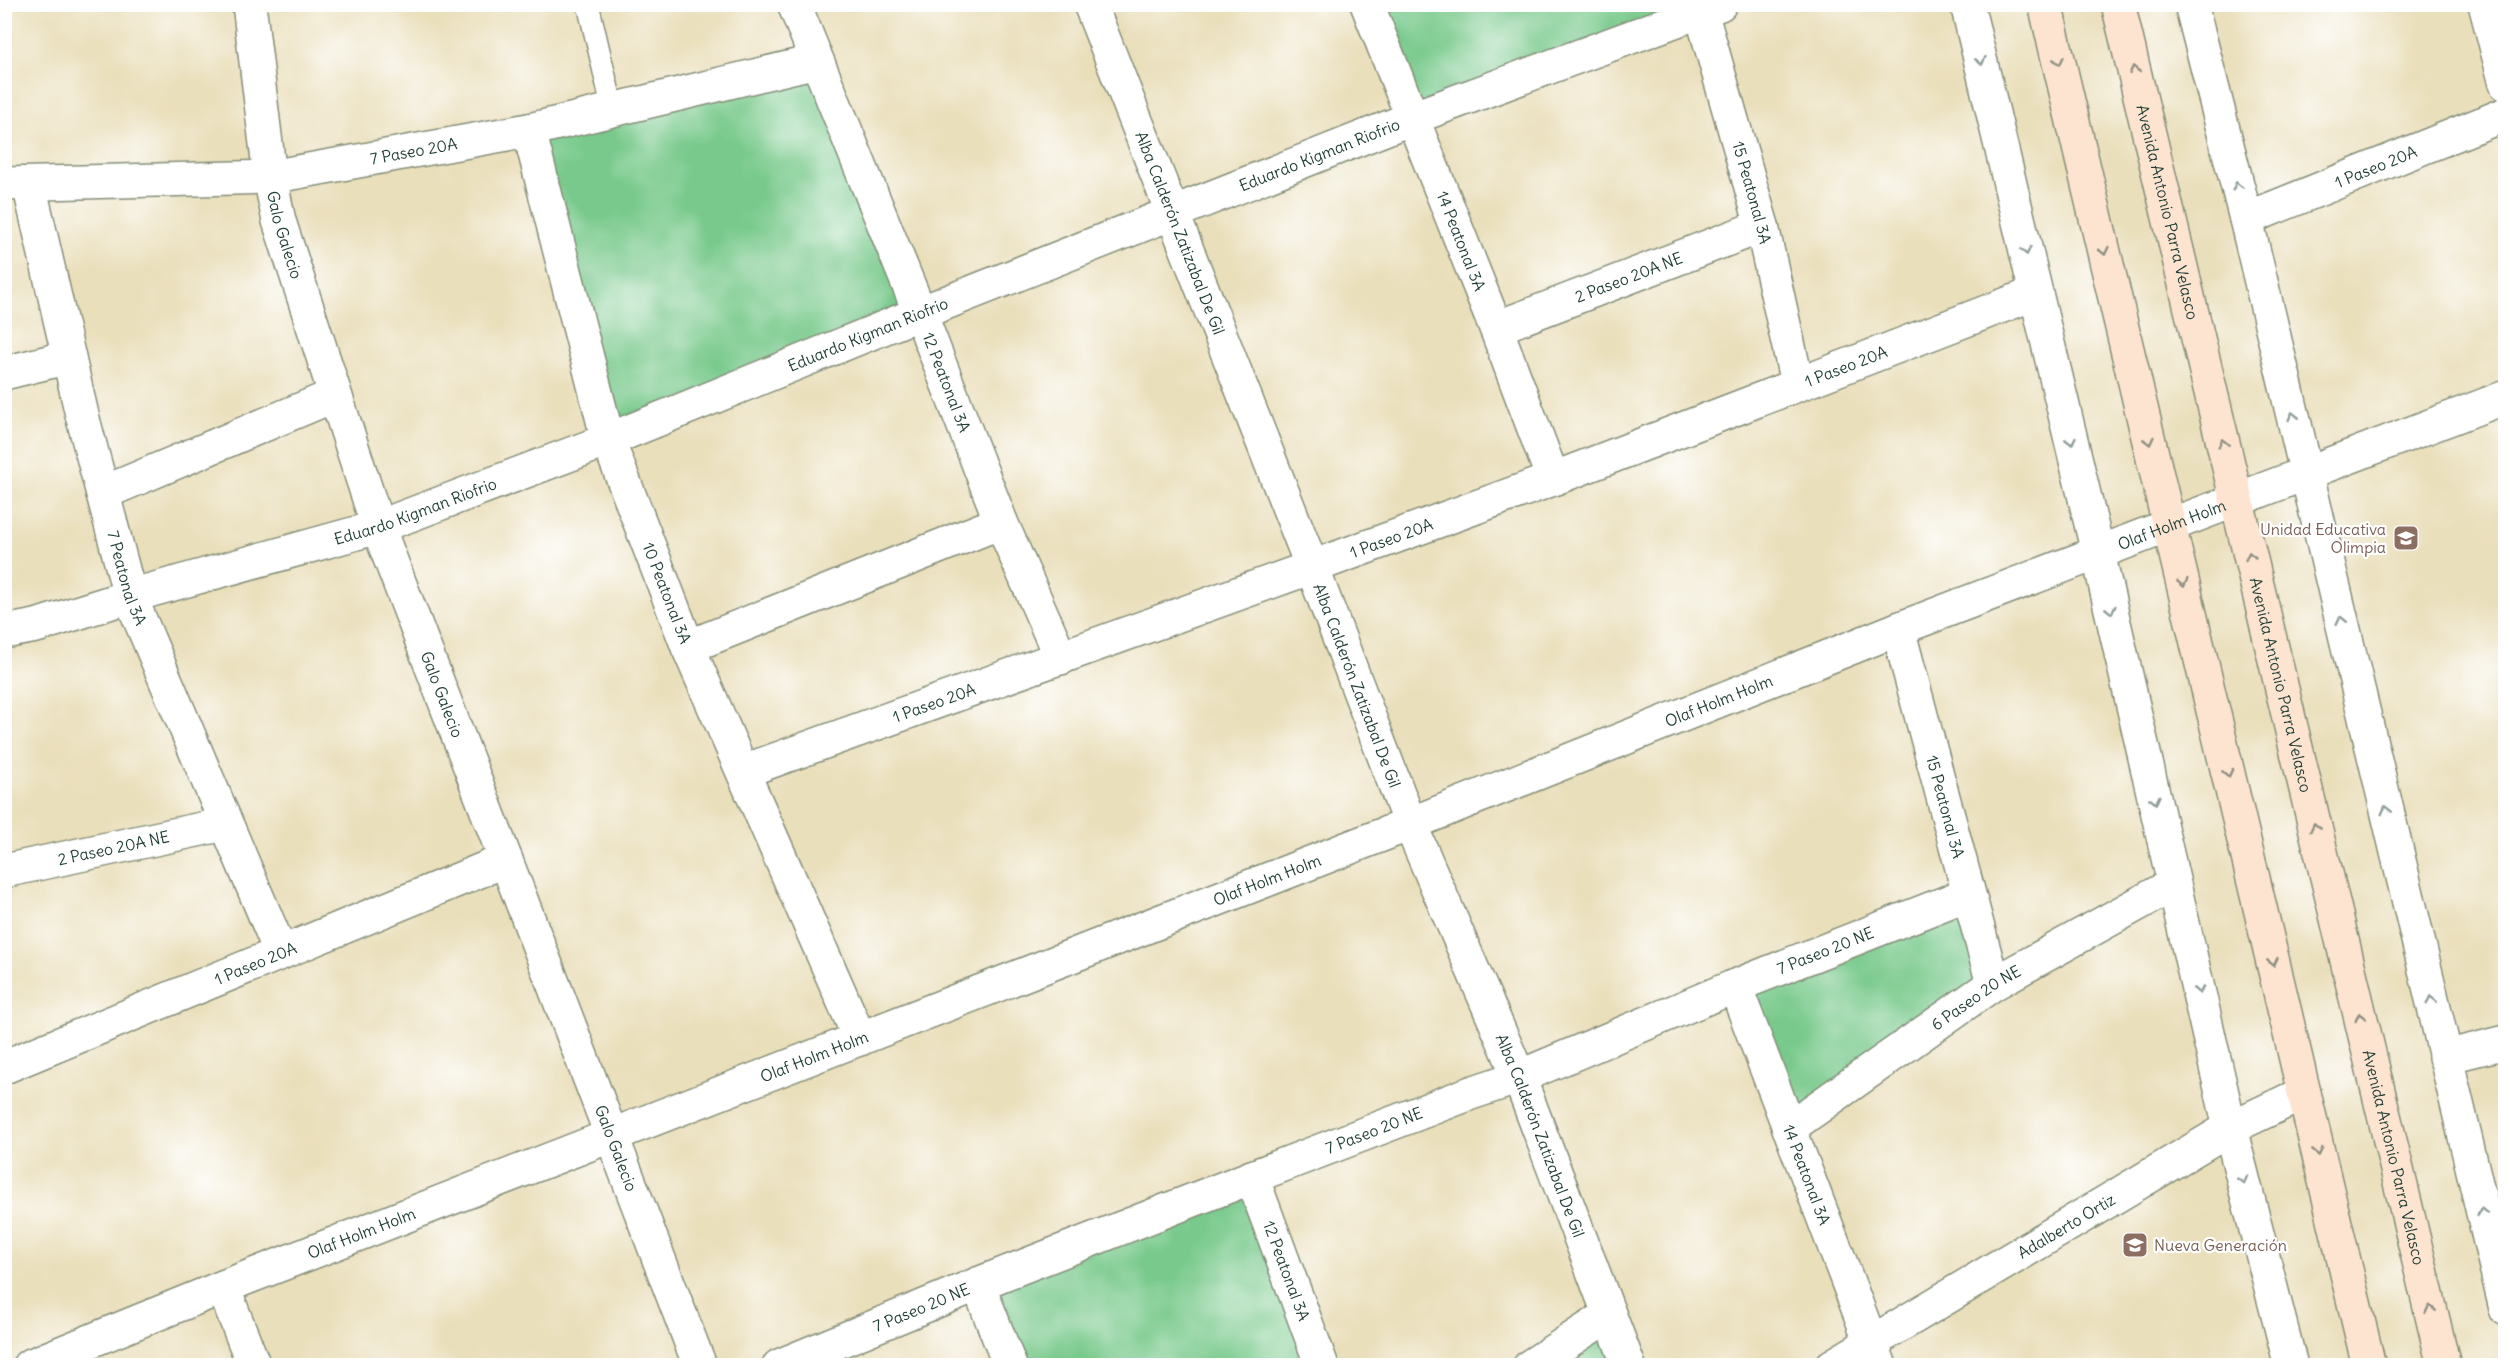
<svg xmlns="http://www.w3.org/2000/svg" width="2510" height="1370" font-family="Delius,sans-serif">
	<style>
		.green { fill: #78c98b; stroke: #4c8360; stroke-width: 1.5 }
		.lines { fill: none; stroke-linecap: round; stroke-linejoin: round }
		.lane-casing { stroke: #848e78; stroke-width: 24 }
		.street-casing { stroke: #848e78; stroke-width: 36 }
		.secondary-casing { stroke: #848e78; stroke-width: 36 }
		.lane { stroke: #fff; stroke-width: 21 }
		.street { stroke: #fff; stroke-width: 33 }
		.secondary { stroke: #fde4d1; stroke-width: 33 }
		.oneway { stroke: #8f9e9a }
		.oneway2 { stroke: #8e9082 }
		.labels { text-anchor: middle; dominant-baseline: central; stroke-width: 4.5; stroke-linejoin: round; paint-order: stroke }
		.street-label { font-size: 16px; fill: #1f3d34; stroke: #fff }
		.education-label { font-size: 16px; fill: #785e54; stroke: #fff; text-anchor: end }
	</style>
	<rect width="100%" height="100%" fill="#fff"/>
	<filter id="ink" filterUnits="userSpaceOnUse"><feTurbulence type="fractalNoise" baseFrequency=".0167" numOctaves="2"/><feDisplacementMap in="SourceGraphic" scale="12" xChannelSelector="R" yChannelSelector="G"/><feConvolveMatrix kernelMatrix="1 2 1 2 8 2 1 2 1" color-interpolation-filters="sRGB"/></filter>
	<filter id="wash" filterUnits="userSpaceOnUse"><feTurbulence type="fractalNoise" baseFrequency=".008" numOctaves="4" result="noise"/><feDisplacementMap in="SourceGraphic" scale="24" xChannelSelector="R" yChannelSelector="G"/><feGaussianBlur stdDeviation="1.35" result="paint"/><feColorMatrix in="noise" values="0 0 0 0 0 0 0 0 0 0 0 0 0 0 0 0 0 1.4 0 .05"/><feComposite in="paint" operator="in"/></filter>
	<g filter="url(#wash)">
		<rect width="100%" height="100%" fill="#eadfbb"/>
		<g class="green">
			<path d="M1699,4L1412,118L1367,5Z"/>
			<path d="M817,61L920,313L608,440L529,130Z"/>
			<path d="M1968,894L1993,984L1789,1128L1735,986Z"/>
			<path d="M1252,1177L1315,1366L1010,1365L978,1284Z"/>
			<path d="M1609,1315L1629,1366H1530Z"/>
		</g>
	</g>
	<g filter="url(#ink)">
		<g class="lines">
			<g class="lane-casing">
				<path id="lane" d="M588,4L613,110"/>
			</g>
			<g class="street-casing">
				<g id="street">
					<path id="s1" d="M249,4L270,177L279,221L378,527L700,1366"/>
					<path id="s2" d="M794,4L920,313L1001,522L1061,658"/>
					<path id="s3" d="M1090,4L1312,567L1410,824L1519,1077L1629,1366"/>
					<path id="s4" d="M1367,4L1496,328L1553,479"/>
					<path id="s5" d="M1699,4L1762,226L1797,383"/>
					<path d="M1967,4L2098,553L2230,1128L2291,1366"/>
					<path d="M2191,4L2246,219L2506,1309"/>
					<path d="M2485,4L2506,84"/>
					<path id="s6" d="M529,130L608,440L688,647L860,1039"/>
					<path id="s7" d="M4,184L270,177L529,130L817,61"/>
					<path id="s8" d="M29,184L82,415L130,596L281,953"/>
					<path id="s9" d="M2246,219L2506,114"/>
					<path id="s10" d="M1496,328L1762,226"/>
					<path d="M4,373L69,357"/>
					<path d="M103,493L335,395"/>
					<path id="s11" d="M1898,629L1993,984"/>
					<path id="s12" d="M4,632L36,626L130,596L378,527L608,440L920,313L1412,118L1720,4"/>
					<path d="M688,647L1001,522"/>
					<path id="s13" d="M744,771L1312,567L1553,479L2036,293"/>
					<path id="s14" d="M4,871L225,824"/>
					<path id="s15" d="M1735,986L1880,1366"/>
					<path d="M2445,1057L2506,1042"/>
					<path id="s16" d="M4,1067L506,860"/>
					<path id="s17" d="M1789,1128L1993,984L2174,884"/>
					<path id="s18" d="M1252,1177L1322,1366"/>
					<path d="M978,1284L1010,1366"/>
					<path d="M223,1287L254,1366"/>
					<path id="s19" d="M29,1366L223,1287L1410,824L1898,629L2506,397"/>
					<path id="s20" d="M779,1366L978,1284L1252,1177L1471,1093L1519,1077L1735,986L1968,894"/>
					<path d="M1530,1366L1609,1315"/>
					<path id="s21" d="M1832,1366L2230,1128L2304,1093"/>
				</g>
			</g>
			<g class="secondary-casing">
				<g id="secondary">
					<path d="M2045,4L2369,1366"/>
					<path id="s22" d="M2118,4L2444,1366"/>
				</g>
			</g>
			<use href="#lane" class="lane"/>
			<use href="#street" class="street"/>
			<use href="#secondary" class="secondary"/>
		</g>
		<defs><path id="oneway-chevron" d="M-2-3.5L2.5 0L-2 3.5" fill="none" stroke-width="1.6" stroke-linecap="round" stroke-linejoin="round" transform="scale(1.5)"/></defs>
		<g class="oneway">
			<use href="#oneway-chevron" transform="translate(1981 61) rotate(77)"/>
			<use href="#oneway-chevron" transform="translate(2237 186) rotate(-104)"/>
			<use href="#oneway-chevron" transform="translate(2026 251) rotate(77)"/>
			<use href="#oneway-chevron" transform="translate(2293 416) rotate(-103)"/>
			<use href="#oneway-chevron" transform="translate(2071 441) rotate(77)"/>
			<use href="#oneway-chevron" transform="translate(2111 610) rotate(77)"/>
			<use href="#oneway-chevron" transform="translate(2341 620) rotate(-103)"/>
			<use href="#oneway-chevron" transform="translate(2155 800) rotate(77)"/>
			<use href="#oneway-chevron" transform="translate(2386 810) rotate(-104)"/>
			<use href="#oneway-chevron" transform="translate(2199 990) rotate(77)"/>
			<use href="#oneway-chevron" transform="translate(2431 1000) rotate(-104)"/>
			<use href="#oneway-chevron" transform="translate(2243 1180) rotate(75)"/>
			<use href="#oneway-chevron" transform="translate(2482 1212) rotate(-103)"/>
		</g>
		<g class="oneway2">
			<use href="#oneway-chevron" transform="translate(2059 61) rotate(77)"/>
			<use href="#oneway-chevron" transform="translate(2134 70) rotate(-103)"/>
			<use href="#oneway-chevron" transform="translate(2104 251) rotate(77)"/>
			<use href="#oneway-chevron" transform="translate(2149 441) rotate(77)"/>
			<use href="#oneway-chevron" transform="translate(2223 443) rotate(-103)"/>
			<use href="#oneway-chevron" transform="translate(2250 556) rotate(-103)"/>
			<use href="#oneway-chevron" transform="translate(2183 583) rotate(77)"/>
			<use href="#oneway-chevron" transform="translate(2228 773) rotate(77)"/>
			<use href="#oneway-chevron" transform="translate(2315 827) rotate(-103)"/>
			<use href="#oneway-chevron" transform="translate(2273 962) rotate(77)"/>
			<use href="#oneway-chevron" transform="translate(2360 1017) rotate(-103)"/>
			<use href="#oneway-chevron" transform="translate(2318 1152) rotate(77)"/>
			<use href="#oneway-chevron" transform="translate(2430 1309) rotate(-103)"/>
		</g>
	</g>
	<defs>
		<g id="school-square" transform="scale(1.35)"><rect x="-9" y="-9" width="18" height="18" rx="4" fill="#8d6e63" stroke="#fff"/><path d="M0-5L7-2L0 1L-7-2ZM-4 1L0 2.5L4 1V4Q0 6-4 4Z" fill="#fff"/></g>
	</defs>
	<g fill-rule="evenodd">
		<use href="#school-square" x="2406" y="538"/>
		<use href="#school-square" x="2135" y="1245"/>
	</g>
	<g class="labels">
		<g class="street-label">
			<text stroke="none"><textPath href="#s7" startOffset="412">7 Paseo 20A</textPath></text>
			<text stroke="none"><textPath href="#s12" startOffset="1401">Eduardo Kigman Riofrio</textPath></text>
			<text stroke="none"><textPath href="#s9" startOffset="140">1 Paseo 20A</textPath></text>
			<text stroke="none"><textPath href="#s5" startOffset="196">15 Peatonal 3A</textPath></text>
			<text stroke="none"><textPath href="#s22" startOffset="214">Avenida Antonio Parra Velasco</textPath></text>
			<text stroke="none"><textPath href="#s1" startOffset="234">Galo Galecio</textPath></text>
			<text stroke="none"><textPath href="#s3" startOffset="246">Alba Calderón Zatizabal De Gil</textPath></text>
			<text stroke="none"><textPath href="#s4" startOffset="255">14 Peatonal 3A</textPath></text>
			<text stroke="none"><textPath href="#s10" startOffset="142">2 Paseo 20A NE</textPath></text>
			<text stroke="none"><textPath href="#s12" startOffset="915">Eduardo Kigman Riofrio</textPath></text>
			<text stroke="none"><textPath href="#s13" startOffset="1174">1 Paseo 20A</textPath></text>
			<text stroke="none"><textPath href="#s2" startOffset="408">12 Peatonal 3A</textPath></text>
			<text stroke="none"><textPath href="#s12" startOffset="429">Eduardo Kigman Riofrio</textPath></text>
			<text stroke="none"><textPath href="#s19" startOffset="2302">Olaf Holm Holm</textPath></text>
			<text stroke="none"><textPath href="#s13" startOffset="688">1 Paseo 20A</textPath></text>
			<text stroke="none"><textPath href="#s8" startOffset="406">7 Peatonal 3A</textPath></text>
			<text stroke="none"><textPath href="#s6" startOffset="484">10 Peatonal 3A</textPath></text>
			<text stroke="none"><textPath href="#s22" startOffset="700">Avenida Antonio Parra Velasco</textPath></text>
			<text stroke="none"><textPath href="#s3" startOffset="732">Alba Calderón Zatizabal De Gil</textPath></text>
			<text stroke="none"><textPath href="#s1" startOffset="720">Galo Galecio</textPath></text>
			<text stroke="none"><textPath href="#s19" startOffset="1816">Olaf Holm Holm</textPath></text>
			<text stroke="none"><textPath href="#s13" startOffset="202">1 Paseo 20A</textPath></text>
			<text stroke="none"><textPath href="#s11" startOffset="184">15 Peatonal 3A</textPath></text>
			<text stroke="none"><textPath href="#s14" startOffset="112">2 Paseo 20A NE</textPath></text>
			<text stroke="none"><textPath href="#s19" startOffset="1330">Olaf Holm Holm</textPath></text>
			<text stroke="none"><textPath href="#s20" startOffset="1126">7 Paseo 20 NE</textPath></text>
			<text stroke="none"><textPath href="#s16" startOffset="272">1 Paseo 20A</textPath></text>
			<text stroke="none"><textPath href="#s17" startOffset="228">6 Paseo 20 NE</textPath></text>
			<text stroke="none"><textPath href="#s19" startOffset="844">Olaf Holm Holm</textPath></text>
			<text stroke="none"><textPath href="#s20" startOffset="640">7 Paseo 20 NE</textPath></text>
			<text stroke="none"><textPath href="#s3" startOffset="1218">Alba Calderón Zatizabal De Gil</textPath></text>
			<text stroke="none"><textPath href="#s1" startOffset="1206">Galo Galecio</textPath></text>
			<text stroke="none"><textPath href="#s22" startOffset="1186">Avenida Antonio Parra Velasco</textPath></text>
			<text stroke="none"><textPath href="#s15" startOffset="202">14 Peatonal 3A</textPath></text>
			<text stroke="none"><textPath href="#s21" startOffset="273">Adalberto Ortiz</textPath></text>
			<text stroke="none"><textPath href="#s19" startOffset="358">Olaf Holm Holm</textPath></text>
			<text stroke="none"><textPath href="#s18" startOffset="100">12 Peatonal 3A</textPath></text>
			<text stroke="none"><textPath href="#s20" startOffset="154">7 Paseo 20 NE</textPath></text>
		</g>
		<g class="education-label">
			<text x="2386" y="529">Unidad Educativa<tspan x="2386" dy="18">Olimpia</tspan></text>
			<text x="2154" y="1245" text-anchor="start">Nueva Generación</text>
		</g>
	</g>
	<rect width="2510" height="1370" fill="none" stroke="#fff" stroke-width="24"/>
</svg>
